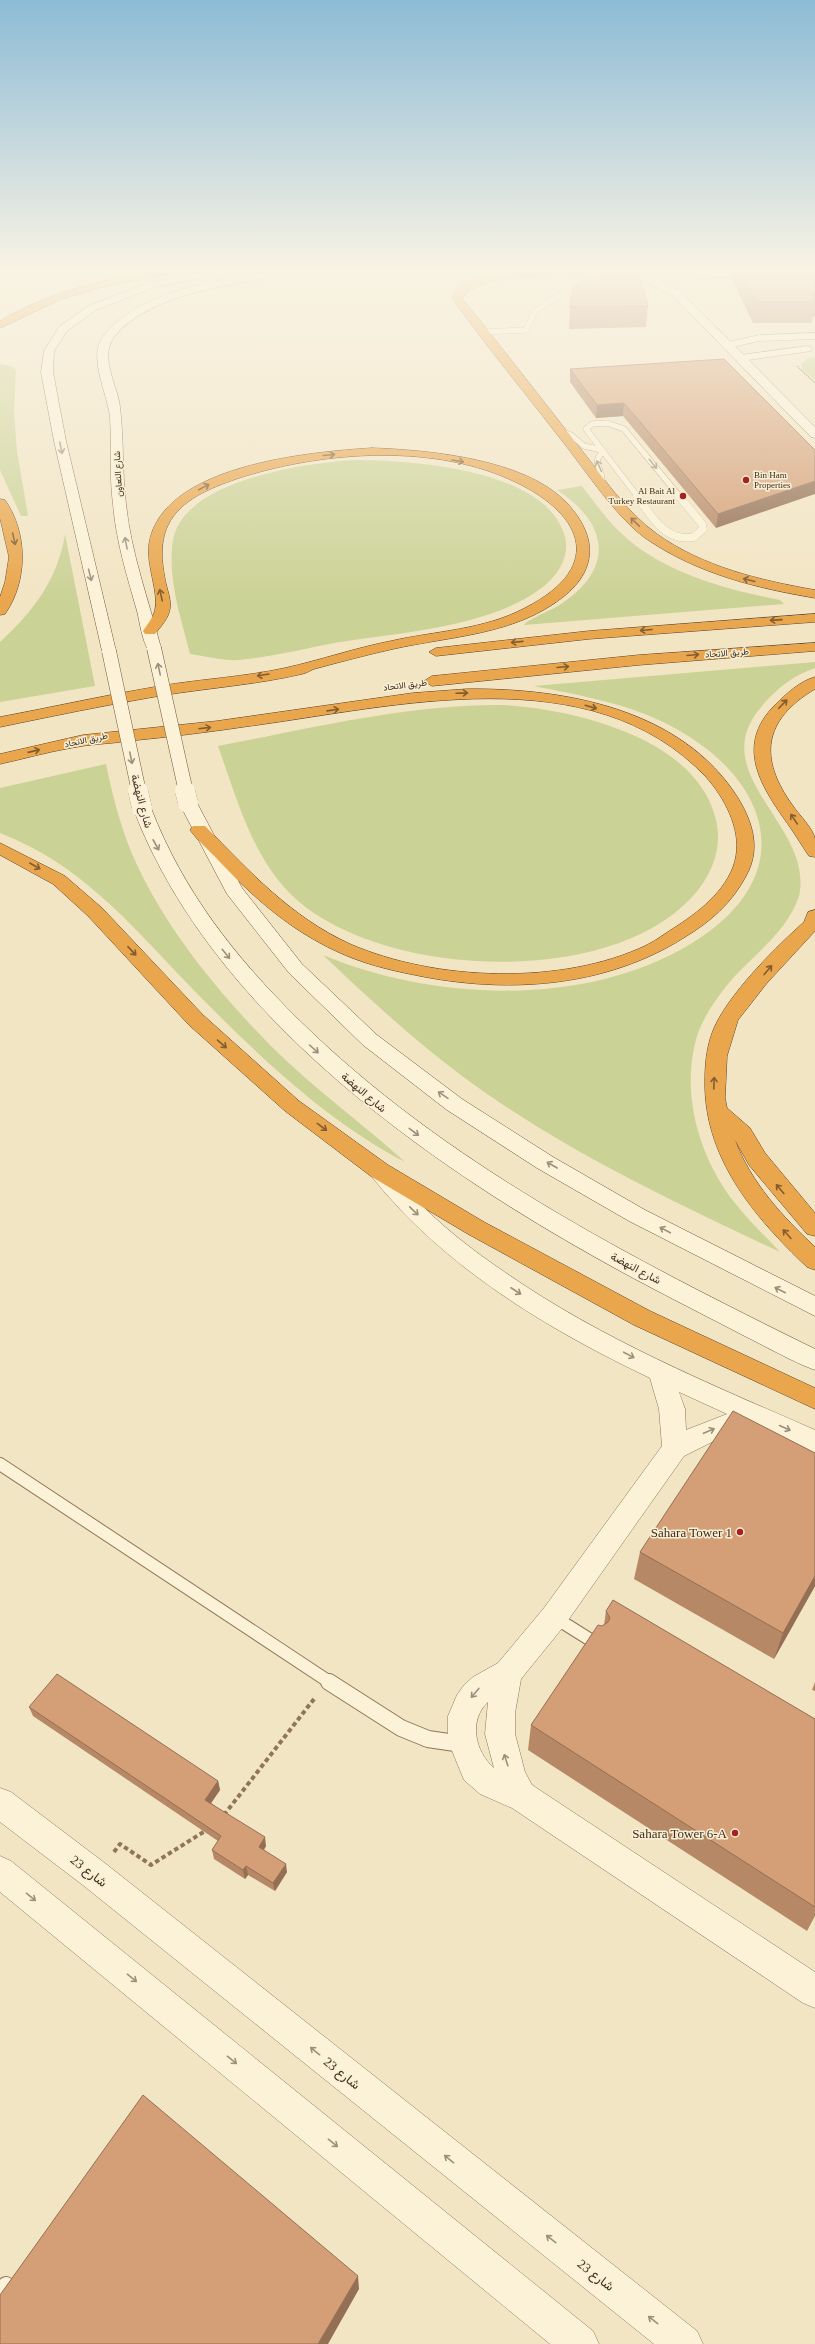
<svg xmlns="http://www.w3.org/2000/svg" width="815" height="2344" font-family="'Times New Roman',Vazirmatn,serif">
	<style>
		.green { fill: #cbd296 }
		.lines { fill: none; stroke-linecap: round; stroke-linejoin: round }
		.service-far3-casing { stroke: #8f7658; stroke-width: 6 }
		.service-far2-casing { stroke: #8f7658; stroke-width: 8 }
		.service-far1-casing { stroke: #8f7658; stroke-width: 14 }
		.service-casing { stroke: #8f7658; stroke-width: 18 }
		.minor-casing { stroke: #8f7658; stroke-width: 1 }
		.tertiary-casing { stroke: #8f7658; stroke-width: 1 }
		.secondary-casing { stroke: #71573b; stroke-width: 1 }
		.motorway-casing { stroke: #5d432c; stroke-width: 1 }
		.path-far1 { stroke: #8f7658; stroke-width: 1.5; stroke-dasharray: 1.5 1; stroke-linecap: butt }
		.path { stroke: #8f7658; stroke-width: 4; stroke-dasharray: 4.5 3; stroke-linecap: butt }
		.service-far3 { stroke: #fcf2d8; stroke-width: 5.5 }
		.service-far2 { stroke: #fcf2d8; stroke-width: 8 }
		.service-far1 { stroke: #fcf2d8; stroke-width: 12 }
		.service { stroke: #fcf2d8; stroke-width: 16 }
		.minor { fill: #fcf2d8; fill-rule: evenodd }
		.tertiary { fill: #fcf2d8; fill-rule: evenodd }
		.secondary { fill: #fcf2d8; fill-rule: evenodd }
		.motorway { fill: #e9a64d; fill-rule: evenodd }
		.secondary-bridge-far1-casing { stroke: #71573b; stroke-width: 15; stroke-linecap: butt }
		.secondary-bridge-casing { stroke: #71573b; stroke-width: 20; stroke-linecap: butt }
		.secondary-bridge-far1 { stroke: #fcf2d8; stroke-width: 14 }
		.secondary-bridge { stroke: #fcf2d8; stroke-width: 20 }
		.wall { fill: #b68865 }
		.shaded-wall { fill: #946f53 }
		.building { fill: #d49e76; stroke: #946f53 }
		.oneway { stroke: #9d907a }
		.oneway2 { stroke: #825d30 }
		.poi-dot { fill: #a52221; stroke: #f9efd4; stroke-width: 1.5 }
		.labels { text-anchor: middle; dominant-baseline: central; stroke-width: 3; stroke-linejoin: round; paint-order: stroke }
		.far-street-label { font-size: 9px; fill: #3e2d1d; stroke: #f9efd4 }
		.far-poi-label { font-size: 9px; fill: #3e2d1d; stroke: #f9efd4; text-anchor: start }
		.street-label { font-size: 11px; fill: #3e2d1d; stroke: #f9efd4 }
		.near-poi-label { font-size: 13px; fill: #3e2d1d; stroke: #f9efd4; text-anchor: end }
		.near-street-label { font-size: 13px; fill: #3e2d1d; stroke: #f9efd4 }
	</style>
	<rect width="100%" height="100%" fill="#f2e5c4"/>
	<g class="green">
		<path d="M815,357V380L803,370L801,364L808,358Z"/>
		<path d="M0,364L11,366L16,370L14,411L17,452L28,516H21L0,470Z"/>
		<path d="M352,460C409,460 547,468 565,537C570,556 558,575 544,586C494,627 397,633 334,643C303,649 271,657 239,660C224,661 205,656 190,654C181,618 167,578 173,540C184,480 303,464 352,460Z"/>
		<path d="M582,486C594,501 605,518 619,531C660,572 724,589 780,600L784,604L524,625C525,621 551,610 558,606C614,571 611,525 557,490Z"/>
		<path d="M65,534L95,686L0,702V642C33,612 58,579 65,534Z"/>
		<path d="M815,662V668C794,675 776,689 762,706C702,774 815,826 799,896C788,930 757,952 734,977C720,993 704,1015 697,1036C680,1092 699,1158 735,1203C748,1220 765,1236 780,1252C671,1201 559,1148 462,1076C413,1039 368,998 323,955C433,1001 587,1008 692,943C806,873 768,773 663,722C622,702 577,695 534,686Z"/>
		<path d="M505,705C576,710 697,738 716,820C722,845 714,870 698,890C620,989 386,979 297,900C253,861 237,799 218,746C312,728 409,704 505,705Z"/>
		<path d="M106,764C113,798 122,833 137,865C169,933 220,994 272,1047C313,1088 362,1123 405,1162C322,1119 247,1045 182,978C126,919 78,863 0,833V788Z"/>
	</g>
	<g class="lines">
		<g class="service-far3-casing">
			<g id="service-far3">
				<path d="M482,332L526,330L535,311L558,296"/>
				<path d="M560,431L571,435L584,446L602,450"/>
				<path d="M602,483C604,470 590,463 603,452"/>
				<path d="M638,497L586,429L592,424L607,423L624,429L680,497"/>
			</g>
		</g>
		<g class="service-far2-casing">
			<path id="service-far2" d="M637,496C651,516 666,543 694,537L703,529L702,524L679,496"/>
		</g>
		<g class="service-far1-casing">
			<g id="service-far1">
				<path d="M0,1464L331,1683"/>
				<path d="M554,1617L597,1644"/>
			</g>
		</g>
		<g class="service-casing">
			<g id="service">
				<path d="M329,1682L401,1728L428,1739L462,1744"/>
				<path d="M0,2294L6,2285"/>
			</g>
		</g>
		<g class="minor-casing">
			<g id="minor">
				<path d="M380,1163C393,1167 400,1182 409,1192C437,1223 472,1250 506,1273C601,1339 710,1384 815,1430V1453L755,1427L722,1437L684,1456L564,1626L521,1679L515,1713V1734L525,1772L532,1785L815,1972V2008L803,2003L512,1808L480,1794L464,1780L448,1741V1716L457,1695L464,1685L473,1677L498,1663L544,1608L662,1446L659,1409L650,1378C547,1329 444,1267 372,1177L369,1171L372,1165ZM679,1392L727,1414L686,1430L685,1409ZM488,1702L485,1734L494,1768C475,1752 468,1720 488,1702Z"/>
				<path d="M0,1788L11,1792L106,1864L697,2331L703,2344H654L84,1886L0,1822Z"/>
				<path d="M0,1856L11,1861L593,2331L599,2344H550L0,1892Z"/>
			</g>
		</g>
		<g class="tertiary-casing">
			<g id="tertiary">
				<path d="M815,333V339L759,341L728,348L723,345L724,343L759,335Z"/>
				<path d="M807,346L811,347V351L741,361L736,358L741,355Z"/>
			</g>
		</g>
		<g class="secondary-casing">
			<g id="secondary">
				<path d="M201,272H208L210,274L205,277L155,287L96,310L67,331L54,351L53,372L66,441L116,651L109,655L102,651L54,441L41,372L44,351L59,327L88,306L148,283Z"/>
				<path d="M271,272H304L299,275C246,280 148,293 114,337C99,357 118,387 120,407C124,440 122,472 126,504C131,553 149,601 161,648L159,651H149C142,641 140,623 137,611C127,576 116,541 113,504C109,475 112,446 110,417C107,392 87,356 104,335C140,291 218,279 271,272Z"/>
				<path d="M522,272H808C801,281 669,276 649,276L680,291L815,427V438L811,437L672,295L640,279L639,276L527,275Z"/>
				<path d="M188,798L194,799L197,803L242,888L302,964L377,1035L462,1099L553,1157L645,1210L815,1296V1316L629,1221L537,1168L447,1110L363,1045L289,973L227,894L179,803L182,799Z"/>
				<path d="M142,803L148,804L151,808C183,891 235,957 298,1019C445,1164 631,1258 815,1349V1370C798,1364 782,1355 766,1347C735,1331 704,1315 673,1299C469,1194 217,1031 133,808L136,804Z"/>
			</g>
		</g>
		<g class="motorway-casing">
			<g id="motorway">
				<path d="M148,272H170L165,275L102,287L62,299L0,328V321C46,294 96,281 148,272Z"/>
				<path d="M526,272L599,273L594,276C564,276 479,271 462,298C502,348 541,398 580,448C603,477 626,512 657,534C703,567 759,580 815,590V598C756,588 699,574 648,540C618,520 586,471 563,442C526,394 487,347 452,298C454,295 456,290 459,287C472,275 509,273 526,272Z"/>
				<path d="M372,448C429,450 523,459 565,501C595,532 601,567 563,597C515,635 451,636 393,649C366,655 340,662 314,669C309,671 307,673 302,674C255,685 207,688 159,696C106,705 53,716 0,727V717C53,707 106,695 160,686C201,679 244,677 285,668C321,660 355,648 391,641C435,631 484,630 525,608C609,565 581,511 509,479C428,443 318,452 236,479C211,488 181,499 168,525C159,544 162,565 166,584C168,592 171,600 170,608C169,618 161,626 155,634H145L143,631C147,625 153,618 155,610C159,592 146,565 149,544C161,465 310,452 372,448Z"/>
				<path d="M0,499L5,500C28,533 28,581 5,614L0,615V597L5,582L9,557L0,518Z"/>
				<path d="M815,614V622L589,639L436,656L429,652L436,648L589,631Z"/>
				<path d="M815,643V651L639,665L432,686L424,681L432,676L639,655Z"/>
				<path d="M815,677V689C763,720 758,758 793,806C799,815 813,828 815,839C815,845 815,851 815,857L809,856C802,846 797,837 790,827C763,789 733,747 775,705C786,694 800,681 815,677Z"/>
				<path d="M467,689C565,688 682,709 738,798C753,823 761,849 746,876C732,903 710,922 685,937C605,988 506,994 415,975C389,970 361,963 336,951C289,929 254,898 218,860C209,850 198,841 190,830L193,826H205C250,872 291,917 350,944C435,981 562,986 647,945C657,940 667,932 677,926C702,910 731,886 736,856C741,828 724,797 706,777C591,655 394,707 250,726C210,732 169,737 128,741C109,744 89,744 71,748C47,752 23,759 0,764V754L83,735L217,721L413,693Z"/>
				<path d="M0,843L65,876L102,908L203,1015L299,1101L388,1165L484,1222L650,1311L815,1388V1409L634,1325L468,1234L372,1177L285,1111L189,1025L88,916L53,884L0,855Z"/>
				<path d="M815,910V931L767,983L738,1020L727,1056L725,1098L727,1108L750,1128L765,1153L815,1213V1236L807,1234L749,1165L735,1140C751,1183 783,1217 815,1247V1270L807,1267C753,1216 703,1156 705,1079C705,1059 708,1038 718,1020C736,987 776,947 804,922L808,912Z"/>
			</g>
		</g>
		<path class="path-far1" d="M797,366L815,383"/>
		<g class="path">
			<path d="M224,1815L314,1699"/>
			<path d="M114,1852L120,1844L151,1865L205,1831"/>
		</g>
		<use href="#service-far3" class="service-far3"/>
		<use href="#service-far2" class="service-far2"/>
		<use href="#service-far1" class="service-far1"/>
		<use href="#service" class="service"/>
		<use href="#minor" class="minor"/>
		<use href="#tertiary" class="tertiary"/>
		<use href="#secondary" class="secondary"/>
		<use href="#motorway" class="motorway"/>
		<g class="secondary-bridge-far1-casing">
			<g id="secondary-bridge-far1">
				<path d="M154,648L186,792"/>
				<path d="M109,651L139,792"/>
			</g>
		</g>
		<g class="secondary-bridge-casing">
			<g id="secondary-bridge">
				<path d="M138,791L142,808"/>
				<path d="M185,791L188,803"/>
			</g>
		</g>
		<use href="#secondary-bridge-far1" class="secondary-bridge-far1"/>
		<use href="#secondary-bridge" class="secondary-bridge"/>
	</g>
	<g class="wall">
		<path d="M733,272H815V316L813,317L812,323H753L732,279Z"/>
		<path d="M648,306L646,327L569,329L570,307Z"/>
		<path d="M570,369L815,450L716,528L623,416L596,418L570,382Z"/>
		<path d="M815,1453V1586L774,1659L634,1579L640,1552Z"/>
		<path d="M606,1611L815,1719V1916L807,1931L528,1750L531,1725L602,1626L604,1625Z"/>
		<path d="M815,1682V1691L812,1690Z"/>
		<path d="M29,1707L218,1781L220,1790L211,1803L266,1846L264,1850L287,1872L275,1891L248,1875L245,1879L214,1859L212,1850L218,1841L33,1716Z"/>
	</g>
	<g class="shaded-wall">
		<path d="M624,403L623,416L596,418L597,405Z"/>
		<path d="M815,481V494L716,528L718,514Z"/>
		<path d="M815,1576V1586L774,1659L783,1633Z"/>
		<path d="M218,1781L220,1790L207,1809L205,1800Z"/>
		<path d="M265,1837L266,1846L260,1855L259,1847Z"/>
		<path d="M286,1864L287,1872L275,1891L273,1883Z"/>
		<path d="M246,1866L248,1875L245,1879L243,1870Z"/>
		<path d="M358,2276L359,2289L328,2344H318Z"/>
	</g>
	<g class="building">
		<path d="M599,272H638L648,306L570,307L573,287Z"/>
		<path d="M741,272H815V295H812L815,302H756Z"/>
		<path d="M724,359L815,450V481L718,514L624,403L597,405L570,369Z"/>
		<path d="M733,1411L815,1453V1576L783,1633L640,1552Z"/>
		<path d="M613,1600L815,1719V1907L531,1725L598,1625L602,1626L608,1622L610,1618L606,1611Z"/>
		<path d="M57,1674L218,1781L205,1800L265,1837L259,1847L286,1864L273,1883L246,1866L243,1870L212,1850L221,1836L29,1707Z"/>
		<path d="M143,2095L358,2276L318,2344H0V2295Z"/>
	</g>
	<defs><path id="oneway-shaft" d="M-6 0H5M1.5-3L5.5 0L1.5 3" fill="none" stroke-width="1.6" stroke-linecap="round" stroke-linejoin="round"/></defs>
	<g class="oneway">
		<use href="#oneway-shaft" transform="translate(61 448) rotate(78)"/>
		<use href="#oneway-shaft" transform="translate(653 464) rotate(51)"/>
		<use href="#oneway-shaft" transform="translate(599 466) rotate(-114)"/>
		<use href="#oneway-shaft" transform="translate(126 543) rotate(-101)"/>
		<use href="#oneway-shaft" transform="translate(90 575) rotate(76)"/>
		<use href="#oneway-shaft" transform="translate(159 669) rotate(-102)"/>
		<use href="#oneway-shaft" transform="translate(131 758) rotate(78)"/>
		<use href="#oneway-shaft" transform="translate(156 845) rotate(61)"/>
		<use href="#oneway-shaft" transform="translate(226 954) rotate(51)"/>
		<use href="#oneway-shaft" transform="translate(314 1049) rotate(42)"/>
		<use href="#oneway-shaft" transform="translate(443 1095) rotate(-146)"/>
		<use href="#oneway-shaft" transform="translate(414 1132) rotate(37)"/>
		<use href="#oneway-shaft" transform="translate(552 1165) rotate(-150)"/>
		<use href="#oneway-shaft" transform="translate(414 1211) rotate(44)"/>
		<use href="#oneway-shaft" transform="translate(665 1230) rotate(-152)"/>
		<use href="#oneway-shaft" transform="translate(780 1290) rotate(-153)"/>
		<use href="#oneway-shaft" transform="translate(516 1291) rotate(33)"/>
		<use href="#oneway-shaft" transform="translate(629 1355) rotate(28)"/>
		<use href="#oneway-shaft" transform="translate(785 1428) rotate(24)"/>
		<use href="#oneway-shaft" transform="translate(709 1431) rotate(-23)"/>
		<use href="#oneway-shaft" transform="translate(475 1693) rotate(130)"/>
		<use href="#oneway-shaft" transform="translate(506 1760) rotate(-108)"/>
		<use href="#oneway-shaft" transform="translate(31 1897) rotate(39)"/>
		<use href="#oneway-shaft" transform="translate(132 1978) rotate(39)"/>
		<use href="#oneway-shaft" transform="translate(315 2051) rotate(-141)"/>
		<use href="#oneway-shaft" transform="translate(232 2060) rotate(39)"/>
		<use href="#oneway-shaft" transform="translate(333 2143) rotate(39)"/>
		<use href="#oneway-shaft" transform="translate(449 2159) rotate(-141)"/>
		<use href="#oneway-shaft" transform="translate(551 2239) rotate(-142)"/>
		<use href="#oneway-shaft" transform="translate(653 2320) rotate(-142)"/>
	</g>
	<g class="oneway2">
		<use href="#oneway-shaft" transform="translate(329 455) rotate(-5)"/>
		<use href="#oneway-shaft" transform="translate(458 461) rotate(10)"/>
		<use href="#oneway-shaft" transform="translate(204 487) rotate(-28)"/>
		<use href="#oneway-shaft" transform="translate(635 522) rotate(-136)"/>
		<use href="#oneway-shaft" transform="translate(14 539) rotate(77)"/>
		<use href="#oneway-shaft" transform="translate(749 580) rotate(-166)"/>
		<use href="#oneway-shaft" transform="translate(161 595) rotate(-102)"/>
		<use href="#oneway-shaft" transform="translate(776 620) rotate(176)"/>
		<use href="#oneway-shaft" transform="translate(646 630) rotate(175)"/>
		<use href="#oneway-shaft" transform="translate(517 642) rotate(174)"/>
		<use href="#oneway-shaft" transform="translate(693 655) rotate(-5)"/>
		<use href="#oneway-shaft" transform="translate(563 667) rotate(-5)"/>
		<use href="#oneway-shaft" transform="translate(263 675) rotate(171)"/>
		<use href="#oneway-shaft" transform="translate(462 693) rotate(-2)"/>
		<use href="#oneway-shaft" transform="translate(783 704) rotate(-46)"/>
		<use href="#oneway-shaft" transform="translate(591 707) rotate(16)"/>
		<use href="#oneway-shaft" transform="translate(333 710) rotate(-8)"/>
		<use href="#oneway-shaft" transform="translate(205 728) rotate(-7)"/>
		<use href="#oneway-shaft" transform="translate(34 751) rotate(-13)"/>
		<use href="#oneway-shaft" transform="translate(794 819) rotate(-124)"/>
		<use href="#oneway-shaft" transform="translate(35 866) rotate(30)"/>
		<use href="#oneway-shaft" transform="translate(132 951) rotate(47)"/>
		<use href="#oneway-shaft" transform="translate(768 970) rotate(-49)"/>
		<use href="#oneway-shaft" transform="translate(222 1044) rotate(41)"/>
		<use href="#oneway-shaft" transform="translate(714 1083) rotate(-88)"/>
		<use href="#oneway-shaft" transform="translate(322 1127) rotate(37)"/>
		<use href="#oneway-shaft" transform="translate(780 1189) rotate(-130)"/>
		<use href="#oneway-shaft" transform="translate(787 1234) rotate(-132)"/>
	</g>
	<linearGradient id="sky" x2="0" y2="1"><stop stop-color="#8dbbd6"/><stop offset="0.45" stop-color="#f9f3e4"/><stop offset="1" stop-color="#f9f3e4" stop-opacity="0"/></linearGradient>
	<rect width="815" height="600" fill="url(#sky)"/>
	<g class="poi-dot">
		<circle cx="746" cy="480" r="4"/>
		<circle cx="683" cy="496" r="4"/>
		<circle cx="740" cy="1532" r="4"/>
		<circle cx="735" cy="1833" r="4"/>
	</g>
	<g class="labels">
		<g class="far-street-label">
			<text transform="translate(118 474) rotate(-93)">شارع التعاون</text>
			<text transform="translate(727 653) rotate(-4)">طريق الاتحاد</text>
			<text transform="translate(405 685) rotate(-7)">طريق الاتحاد</text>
			<text transform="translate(86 740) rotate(-12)">طريق الاتحاد</text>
		</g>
		<g class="far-poi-label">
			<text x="754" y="475">Bin Ham<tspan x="754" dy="10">Properties</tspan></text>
			<text x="675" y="491" text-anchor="end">Al Bait Al<tspan x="675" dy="10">Turkey Restaurant</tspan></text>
		</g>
		<g class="street-label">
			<text transform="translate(142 801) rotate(75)">شارع النهضة</text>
			<text transform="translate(364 1092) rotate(40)">شارع النهضة</text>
			<text transform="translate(636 1268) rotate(28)">شارع النهضة</text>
		</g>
		<g class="near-poi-label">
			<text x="732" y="1532">Sahara Tower 1</text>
			<text x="727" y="1833">Sahara Tower 6-A</text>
		</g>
		<g class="near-street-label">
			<text transform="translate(89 1871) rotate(38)">شارع 23</text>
			<text transform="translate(342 2073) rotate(39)">شارع 23</text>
			<text transform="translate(596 2275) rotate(38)">شارع 23</text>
		</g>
	</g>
</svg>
